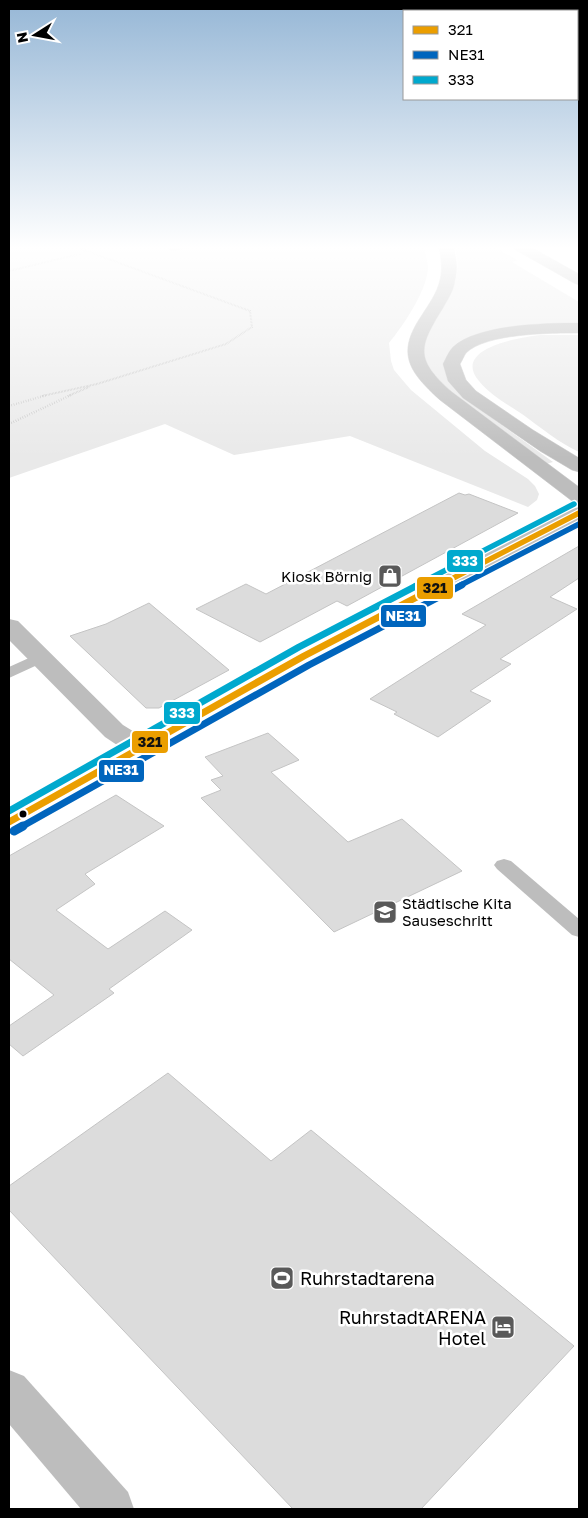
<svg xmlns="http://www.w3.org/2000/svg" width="588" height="1518" font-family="'Golos Text',sans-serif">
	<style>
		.green { fill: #e9e9e9 }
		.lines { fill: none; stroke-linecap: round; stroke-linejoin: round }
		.stream { fill: #bbb; fill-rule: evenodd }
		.building { fill: #dcdcdc; stroke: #c4c4c4 }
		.highway-casing { stroke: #dbdbdb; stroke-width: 1 }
		.path-far1 { stroke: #b8b8b8; stroke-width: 2; stroke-dasharray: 0.5 1; stroke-linecap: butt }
		.path { stroke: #b8b8b8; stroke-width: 2.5; stroke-dasharray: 0.5 2; stroke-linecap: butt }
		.lane { fill: #bdbdbd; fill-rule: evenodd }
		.street { fill: #bdbdbd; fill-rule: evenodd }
		.secondary { fill: #c0c0c0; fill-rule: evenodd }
		.highway { fill: #bdbdbd; fill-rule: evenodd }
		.bus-1-far1-casing { stroke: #fff; stroke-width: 8 }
		.bus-1-casing { stroke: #fff; stroke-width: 11 }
		.bus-2-far2-casing { stroke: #fff; stroke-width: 8 }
		.bus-2-far1-casing { stroke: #fff; stroke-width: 11 }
		.bus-2-casing { stroke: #fff; stroke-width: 12 }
		.bus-3-far1-casing { stroke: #fff; stroke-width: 8 }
		.bus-3-casing { stroke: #fff; stroke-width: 11 }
		.bus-1-far1 { stroke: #eb9e00; stroke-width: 5.5 }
		.bus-1 { stroke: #eb9e00; stroke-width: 7 }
		.bus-2-far2 { stroke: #0065bd; stroke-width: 5.5 }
		.bus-2-far1 { stroke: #0065bd; stroke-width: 7 }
		.bus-2 { stroke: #0065bd; stroke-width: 9 }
		.bus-3-far1 { stroke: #00a9ce; stroke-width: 5.5 }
		.bus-3 { stroke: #00a9ce; stroke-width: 7 }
		.bus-dot { fill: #000; stroke: #fff; stroke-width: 2 }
		.labels { text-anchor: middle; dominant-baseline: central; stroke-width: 5; stroke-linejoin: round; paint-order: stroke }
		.poi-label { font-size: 15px; fill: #000; stroke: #fff; text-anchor: end }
		.near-poi-label { font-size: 18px; fill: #000; stroke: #fff; text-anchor: start }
		.line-badge { stroke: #fff; stroke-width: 2 }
		.badge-label { font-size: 14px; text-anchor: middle; font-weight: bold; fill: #fff }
		.pale-badge-label { font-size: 14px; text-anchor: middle; font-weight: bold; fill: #111 }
	</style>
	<rect width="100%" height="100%" fill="#fff"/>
	<g class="green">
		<path d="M9,246H424C425,253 428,262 428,269C426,292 403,326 389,343L391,361L394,370L411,390L485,451L528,479L535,486L539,494L537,500L528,507L350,436L234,455L165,424L9,478Z"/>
		<path d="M454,246H493L517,260L512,262L579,302V325L549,324L453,349L444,363L447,378L463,397L553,462L546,464C519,443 435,388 425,359C413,326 472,297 454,246Z"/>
		<path d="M541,335H579V452C559,443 540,427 522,414C507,404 490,395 479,381C451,348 522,337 541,335Z"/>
	</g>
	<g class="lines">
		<path class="stream" d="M183,246H202L171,251L168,249Z"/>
	</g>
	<g class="building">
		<path d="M459,493L465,495L469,494L518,513L347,606L337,601L260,642L196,609L246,584L266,594Z"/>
		<path d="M579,546V578L550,597L577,609L500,659L511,664L470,691L491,701L438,737L394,714L397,712L370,699L486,625L462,614Z"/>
		<path d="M149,603L229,670L159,708H146L70,636L106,624Z"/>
		<path d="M268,733L299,760L271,772L348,842L402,819L462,871L334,932L201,798L221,790L211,780L223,776L205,757Z"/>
		<path d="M116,795L164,826L85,874L95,884L56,910L108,949L165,911L192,930L109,989L114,993L23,1056L9,1044V1026L54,995L9,959V856Z"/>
		<path d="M168,1073L271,1161L311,1130L574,1346L421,1509H293L9,1210V1186Z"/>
	</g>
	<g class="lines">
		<g class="highway-casing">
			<g id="highway">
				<path d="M439,246H453C456,258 458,268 455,280C454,290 448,299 443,308C418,348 415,359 452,392L579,487V503L572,501L440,400C408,371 396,353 422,315C429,304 437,293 440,280C443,268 441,258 439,246Z"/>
				<path d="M512,246H529L579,274V285L574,283L514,249Z"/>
				<path d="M579,323V333C552,333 486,333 466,353C464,356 462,361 460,364L466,380L476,391L533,430L579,458V472L572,470L540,451L463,398L448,381L443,364C446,358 449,351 453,347C478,324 547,323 579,323Z"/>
			</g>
		</g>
		<g class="path-far1">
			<path d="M9,271L88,252"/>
			<path d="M42,396L97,384L226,344L252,327L250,311L73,246"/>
			<path d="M68,396L89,387"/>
		</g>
		<g class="path">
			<path d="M9,406L47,395"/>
			<path d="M9,424L71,395"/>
		</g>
		<g class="lane">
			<path d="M40,653L46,655L48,658L46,661L9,678V667Z"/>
			<path d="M504,859L511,861L579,919V937L572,935L497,869L494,865L497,861Z"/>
		</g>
		<g class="street">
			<path d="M9,619L18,621L123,725L149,741L153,747L149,753L139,755L129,753L105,737L9,640Z"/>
			<path d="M9,1370L24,1376L128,1492L134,1509H81L9,1424Z"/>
		</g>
		<path class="secondary" d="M579,507V521L313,661L19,829L9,831V810L295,651L572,509Z"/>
		<use href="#highway" class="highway"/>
		<g class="bus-1-far1-casing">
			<path id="bus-1-far1" d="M438,586L579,513"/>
		</g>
		<g class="bus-1-casing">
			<path id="bus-1" d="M9,822L304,656L440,585"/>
		</g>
		<g class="bus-2-far2-casing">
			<path id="bus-2-far2" d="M459,586L579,524"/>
		</g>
		<g class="bus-2-far1-casing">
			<path id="bus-2-far1" d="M21,827L309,665L462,585"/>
		</g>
		<g class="bus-2-casing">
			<path id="bus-2" d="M14,831L23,826"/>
		</g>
		<g class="bus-3-far1-casing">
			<path id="bus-3-far1" d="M415,586L574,504"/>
		</g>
		<g class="bus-3-casing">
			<path id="bus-3" d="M9,811L299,647L418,585"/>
		</g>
		<use href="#bus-1-far1" class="bus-1-far1"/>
		<use href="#bus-1" class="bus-1"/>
		<use href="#bus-2-far2" class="bus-2-far2"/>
		<use href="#bus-2-far1" class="bus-2-far1"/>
		<use href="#bus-2" class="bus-2"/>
		<use href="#bus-3-far1" class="bus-3-far1"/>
		<use href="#bus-3" class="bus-3"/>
	</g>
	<linearGradient id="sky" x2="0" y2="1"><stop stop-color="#96b7d6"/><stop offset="0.54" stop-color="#fff"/><stop offset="1" stop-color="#fff" stop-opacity="0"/></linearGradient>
	<rect width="588" height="458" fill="url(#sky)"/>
	<defs>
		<g id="shop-square" transform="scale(1.25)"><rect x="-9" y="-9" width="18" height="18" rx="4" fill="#595959" stroke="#fff"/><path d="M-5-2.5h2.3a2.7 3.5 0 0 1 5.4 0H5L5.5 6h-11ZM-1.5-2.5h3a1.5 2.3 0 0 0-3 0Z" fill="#fff"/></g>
		<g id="school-square" transform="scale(1.25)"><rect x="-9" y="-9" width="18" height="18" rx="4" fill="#595959" stroke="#fff"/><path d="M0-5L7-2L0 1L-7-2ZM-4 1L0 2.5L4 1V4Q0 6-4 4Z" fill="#fff"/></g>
		<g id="stadium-square" transform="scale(1.25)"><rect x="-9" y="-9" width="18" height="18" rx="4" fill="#595959" stroke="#fff"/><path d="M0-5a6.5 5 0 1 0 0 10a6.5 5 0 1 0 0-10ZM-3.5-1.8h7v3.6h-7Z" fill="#fff"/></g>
		<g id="hotel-square" transform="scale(1.25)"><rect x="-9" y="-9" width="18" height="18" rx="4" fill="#595959" stroke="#fff"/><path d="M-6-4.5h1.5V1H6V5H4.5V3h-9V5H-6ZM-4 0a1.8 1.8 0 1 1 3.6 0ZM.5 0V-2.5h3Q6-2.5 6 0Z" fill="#fff"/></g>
	</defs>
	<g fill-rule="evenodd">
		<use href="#shop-square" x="390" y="576"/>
		<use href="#school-square" x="385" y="912"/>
		<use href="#stadium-square" x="282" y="1278"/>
		<use href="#hotel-square" x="503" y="1327"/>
	</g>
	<circle class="bus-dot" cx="23" cy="814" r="4.5"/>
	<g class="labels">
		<g class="poi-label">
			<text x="372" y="576">Kiosk Börnig</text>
			<text x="402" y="903" text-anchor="start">Städtische Kita<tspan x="402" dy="17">Sauseschritt</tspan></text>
		</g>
		<g class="near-poi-label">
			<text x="300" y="1278">Ruhrstadtarena</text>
			<text x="486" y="1317" text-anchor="end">RuhrstadtARENA<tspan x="486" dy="21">Hotel</tspan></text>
		</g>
	</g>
	<g class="line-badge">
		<rect x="446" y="549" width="38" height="24" rx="5" fill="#00a9ce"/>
		<rect x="416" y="576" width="38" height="24" rx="5" fill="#eb9e00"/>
		<rect x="380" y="604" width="47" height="24" rx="5" fill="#0065bd"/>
		<rect x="163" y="701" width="38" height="24" rx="5" fill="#00a9ce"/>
		<rect x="131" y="730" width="38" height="24" rx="5" fill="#eb9e00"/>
		<rect x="98" y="759" width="47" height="24" rx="5" fill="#0065bd"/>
	</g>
	<g class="badge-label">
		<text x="465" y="566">333</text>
		<text x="403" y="621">NE31</text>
		<text x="182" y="718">333</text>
		<text x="121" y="775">NE31</text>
	</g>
	<g class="pale-badge-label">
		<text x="435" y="593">321</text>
		<text x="150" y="747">321</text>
	</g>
	<rect width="588" height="1518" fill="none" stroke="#000000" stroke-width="20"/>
	<rect x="403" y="10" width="175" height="90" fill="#ffffff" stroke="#999999"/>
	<rect x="413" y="26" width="25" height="8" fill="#eb9e00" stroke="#999999"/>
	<text x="448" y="35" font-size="15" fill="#000000">321</text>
	<rect x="413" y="51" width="25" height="8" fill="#0065bd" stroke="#999999"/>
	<text x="448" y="60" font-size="15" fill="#000000">NE31</text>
	<rect x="413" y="76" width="25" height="8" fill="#00a9ce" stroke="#999999"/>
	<text x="448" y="85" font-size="15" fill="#000000">333</text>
	<g transform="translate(35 35) rotate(259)" stroke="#ffffff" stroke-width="4" paint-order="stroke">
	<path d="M0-4L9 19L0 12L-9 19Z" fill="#000000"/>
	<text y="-8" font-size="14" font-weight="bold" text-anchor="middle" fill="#000000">N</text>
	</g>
</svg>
